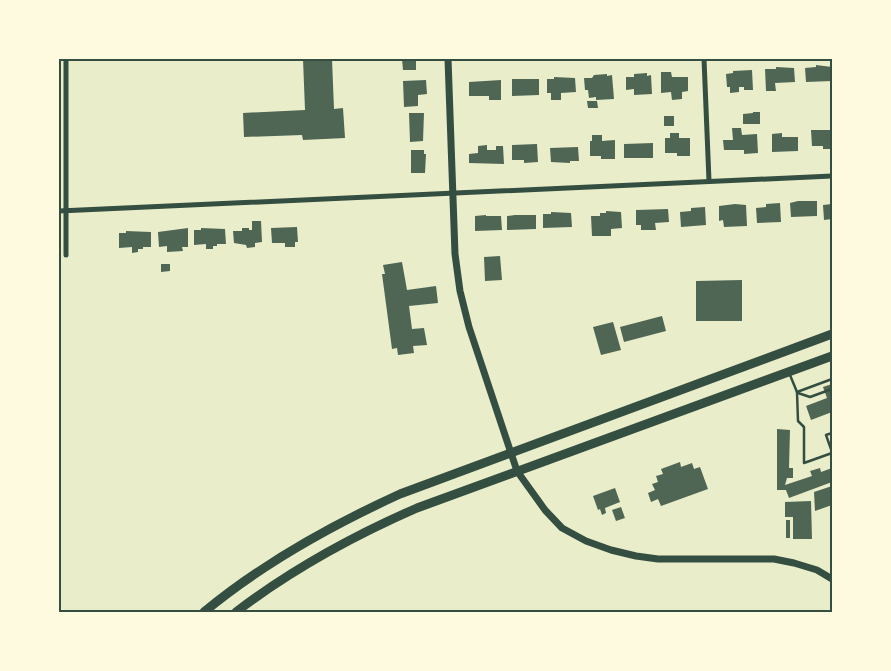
<svg xmlns="http://www.w3.org/2000/svg" width="891" height="671" font-family="Quicksand,sans-serif">
	<style>
		.building { fill: #4f6655 }
		.lines { fill: none; stroke-linecap: round; stroke-linejoin: round }
		.service { stroke: #344e41; stroke-width: 2.5 }
		.minor { stroke: #344e41; stroke-width: 5 }
		.tertiary { stroke: #344e41; stroke-width: 7 }
		.trunk { stroke: #344e41; stroke-width: 9 }
		.neatline { fill: none; stroke: #344e41; stroke-width: 2 }
	</style>
	<rect width="100%" height="100%" fill="#e9edc9"/>
	<g class="building">
		<path d="M303,59H332L334,109L343,108L345,138L303,140L302,135L244,137L243,113L305,110Z"/>
		<path d="M402,59H425V61H416V70H403Z"/>
		<path d="M816,65L832,67V81L806,82L805,68L816,67Z"/>
		<path d="M776,67L794,68L795,82L775,83L776,91H766L765,69H776Z"/>
		<path d="M752,70L753,90H744V87H739V92L730,93V87H727L726,74L733,73V71Z"/>
		<path d="M661,72H671L672,77H688V91L682,92V99L672,100L671,92L661,93Z"/>
		<path d="M647,73V76L651,75L652,94L634,95V89L626,90V77H634V74Z"/>
		<path d="M607,74V76L612,75L614,99L596,100V97L589,98L588,90H585L584,78H592L594,75Z"/>
		<path d="M554,77L575,78L576,92L561,93V100H551V93H547V79H554Z"/>
		<path d="M512,79H539V95L512,96Z"/>
		<path d="M426,80L427,94L418,95V106L404,107L403,81Z"/>
		<path d="M501,80V100H489V96H469V82Z"/>
		<path d="M587,101H597L598,108H588Z"/>
		<path d="M753,112H760V124H743V114L753,113Z"/>
		<path d="M409,113H424L423,141L410,142Z"/>
		<rect x="664" y="116" width="10" height="10"/>
		<path d="M732,128H741L742,135L757,134L758,153L744,154V150H724L723,140H733Z"/>
		<path d="M811,130H832V149H823V146H812Z"/>
		<path d="M670,133H679V138H690V156H677V153H665V138H670Z"/>
		<path d="M782,133V137H798V151L772,152V134Z"/>
		<path d="M592,135H602V141L615,140V159H601V156H590V141H592Z"/>
		<path d="M653,143V158H624V144Z"/>
		<path d="M537,144L538,162L524,163V160H512V145Z"/>
		<path d="M487,145V150H496V146H503L504,164L469,163V154L478,153V146Z"/>
		<path d="M578,147L579,161H570V163L551,162L550,148Z"/>
		<path d="M411,150H424V154H426L425,173H411Z"/>
		<path d="M798,201H817V216L791,217L790,203Z"/>
		<path d="M780,203L781,222L757,223L756,208L766,207V204Z"/>
		<path d="M735,204L746,205L747,226L724,227L723,220L719,221V206Z"/>
		<path d="M832,204V219L824,220L823,205Z"/>
		<path d="M705,207L706,225L681,227L680,212L691,211V208Z"/>
		<path d="M668,209L669,222L655,223L656,230H641V225H636V210Z"/>
		<path d="M606,211L621,212L622,228L611,229V236H592L591,216H600V213H606Z"/>
		<path d="M551,212L571,213L572,227L543,228V214H551Z"/>
		<path d="M486,215V216H501L502,230L475,231V216Z"/>
		<path d="M515,215H536V229L507,230V216Z"/>
		<path d="M252,221H261L262,242L255,243V247L247,248L246,245L234,243L233,231H242V228H249V230H252Z"/>
		<path d="M297,227L298,242H295V247H285V243H272L271,228Z"/>
		<path d="M188,228V247H182L183,251L167,252V246L159,247L158,232Z"/>
		<path d="M201,228L225,229L226,244H217V246H213V249H206V244L194,245V230H201Z"/>
		<path d="M126,231L151,232V247H143V249H138V252L132,253V247L119,248V233H126Z"/>
		<path d="M500,256L502,280L485,281L484,257Z"/>
		<path d="M402,262L407,290L436,286L438,303L409,306L412,329L424,328L427,345L413,346L414,353L398,355L397,348L392,349L382,274H385L383,265Z"/>
		<path d="M161,264H170V271L161,272Z"/>
		<path d="M742,280V321H696V281Z"/>
		<path d="M662,316L666,331L624,342L620,327Z"/>
		<path d="M613,322L621,350L601,355L593,327Z"/>
		<path d="M832,384V412L811,420L806,406L827,398L823,387Z"/>
		<path d="M777,429L790,430L789,468H793V478H787L785,485L812,476L810,471L820,468L821,472L832,468V482L789,498L786,490H777Z"/>
		<path d="M680,462L681,467L692,463L694,469L700,467L708,489L661,506L658,499L651,502L648,493L655,490L652,484L658,482L656,476L663,474L661,469Z"/>
		<path d="M832,486V505L815,511L814,492Z"/>
		<path d="M615,488L620,502L605,508L606,513L602,515L600,509L598,510L593,496Z"/>
		<path d="M811,501L812,539H793V517H785V502Z"/>
		<path d="M621,507L625,518L616,521L612,510Z"/>
		<rect x="786" y="520" width="4" height="18"/>
	</g>
	<g class="lines">
		<g class="service">
			<path d="M790,375L797,392L798,421L804,427V463L832,453"/>
			<path d="M797,392L832,379"/>
			<path d="M798,393L810,397L832,389"/>
			<path d="M832,433L826,435L832,452"/>
		</g>
		<g class="minor">
			<path d="M704,59L709,181"/>
			<path d="M59,211L832,176"/>
			<path d="M66,255V59"/>
		</g>
		<path class="tertiary" d="M448,59L455,254L460,291L469,327L517,471L545,510L562,528L586,541L611,550L636,556L658,559H774L794,563L817,570L832,579"/>
		<g class="trunk">
			<path d="M204,612C263,563 330,526 400,494L832,334"/>
			<path d="M236,612C291,570 353,536 417,508L832,356"/>
		</g>
	</g>
	<rect width="891" height="671" fill="none" stroke="#fefae0" stroke-width="120"/>
	<rect x="60" y="60" width="771" height="551" class="neatline"/>
</svg>
